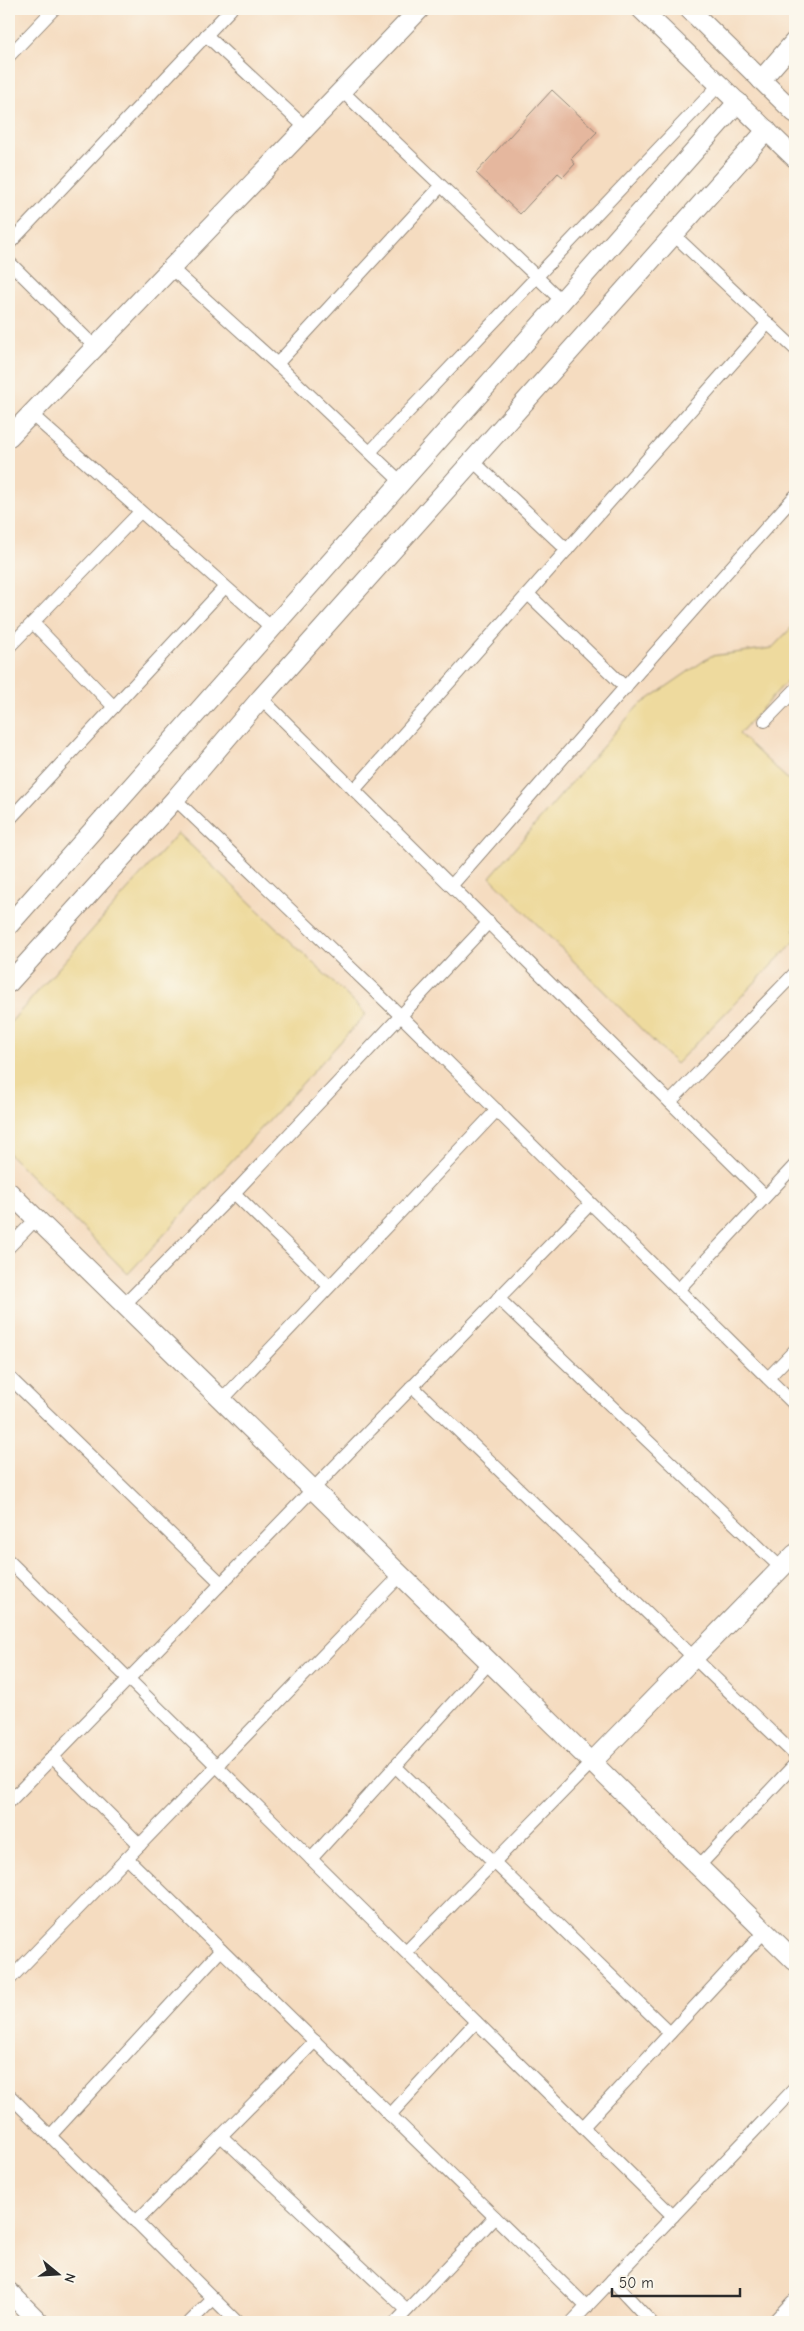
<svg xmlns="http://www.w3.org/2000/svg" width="804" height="2331" font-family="'Comic Neue',sans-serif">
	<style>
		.sand { fill: #eeda9e; stroke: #8c8264 }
		.building { fill: #e5b79e }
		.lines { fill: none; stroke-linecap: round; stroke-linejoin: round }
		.street-casing { stroke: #908476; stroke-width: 14 }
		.secondary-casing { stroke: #908476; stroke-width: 21 }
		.street { stroke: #fff; stroke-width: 12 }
		.secondary { stroke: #fff; stroke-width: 19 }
	</style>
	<rect width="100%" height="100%" fill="#fbf7ec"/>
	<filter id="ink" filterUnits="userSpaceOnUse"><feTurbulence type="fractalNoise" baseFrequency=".02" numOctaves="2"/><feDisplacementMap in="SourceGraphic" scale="10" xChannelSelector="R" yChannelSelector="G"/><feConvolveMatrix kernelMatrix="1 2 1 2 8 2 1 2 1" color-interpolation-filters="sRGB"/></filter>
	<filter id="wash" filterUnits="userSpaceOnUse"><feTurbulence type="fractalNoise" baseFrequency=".0096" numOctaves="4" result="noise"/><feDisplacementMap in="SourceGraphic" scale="20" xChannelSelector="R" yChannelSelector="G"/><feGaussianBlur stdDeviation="1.12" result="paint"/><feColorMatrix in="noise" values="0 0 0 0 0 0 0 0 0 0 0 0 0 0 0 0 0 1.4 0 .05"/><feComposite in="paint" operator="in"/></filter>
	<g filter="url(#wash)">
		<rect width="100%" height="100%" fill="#f5dcc0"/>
		<g class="sand">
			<path d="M795,624V672L739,734L795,786V941L676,1064L490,877L637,707L711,656L772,648Z"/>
			<path d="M178,833L366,1014L128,1274L9,1154V1024Z"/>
		</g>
		<g id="blocks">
			<path class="building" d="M552,90L597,132L571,159L575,164L563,177L558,173L520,214L476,173Z"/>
		</g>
	</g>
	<g filter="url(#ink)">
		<use href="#blocks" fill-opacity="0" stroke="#908476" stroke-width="1"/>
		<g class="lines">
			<g class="street-casing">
				<g id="street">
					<path d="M206,35L306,128"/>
					<path d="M9,56L54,9"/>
					<path d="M342,91L562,301"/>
					<path d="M674,235L795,349"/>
					<path d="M9,244L231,9"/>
					<path d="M9,262L95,347"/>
					<path d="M171,268L277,364L401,482"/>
					<path d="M277,364L441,186"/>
					<path d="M31,414L272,628"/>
					<path d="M370,452L720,84"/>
					<path d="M473,461L567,550"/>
					<path d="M528,594L626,688"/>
					<path d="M33,623L114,707"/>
					<path d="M9,647L140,512"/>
					<path d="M261,698L765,1196"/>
					<path d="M765,721L795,690"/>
					<path d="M354,790L768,323"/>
					<path d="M175,799L400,1015L795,1405"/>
					<path d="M9,820L225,587"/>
					<path d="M452,885C566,755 679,624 795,496"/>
					<path d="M670,1102L795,973"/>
					<path d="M234,1193L329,1286"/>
					<path d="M9,1247L36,1219"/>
					<path d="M679,1289L795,1165"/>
					<path d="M498,1298L781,1568"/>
					<path d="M124,1305L234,1193L489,922"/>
					<path d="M9,1377L221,1583"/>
					<path d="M768,1378L795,1350"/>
					<path d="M412,1386L795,1755"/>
					<path d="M222,1400L497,1110"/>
					<path d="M9,1561L673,2216"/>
					<path d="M52,1757L140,1845"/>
					<path d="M395,1766L670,2033"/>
					<path d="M9,1802L590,1204"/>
					<path d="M127,1858L587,2307"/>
					<path d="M311,1859L490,1662"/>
					<path d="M699,1866L795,1764"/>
					<path d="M406,1952L592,1762"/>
					<path d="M9,1980L401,1575"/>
					<path d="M9,2095L237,2322"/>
					<path d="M390,2115L476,2022"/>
					<path d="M583,2127L765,1931"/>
					<path d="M50,2136L221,1950"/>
					<path d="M221,2136L407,2310"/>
					<path d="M136,2222L315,2041"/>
					<path d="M612,2280L651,2322"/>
					<path d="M190,2322L213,2299"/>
					<path d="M396,2322L495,2217"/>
					<path d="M572,2322L795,2088"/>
				</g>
			</g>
			<g class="secondary-casing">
				<g id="secondary">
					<path d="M641,9L795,158"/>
					<path d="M689,9L795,113"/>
					<path d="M761,80L795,41"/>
					<path d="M9,437L420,9"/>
					<path d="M9,925L738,102"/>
					<path d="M9,983L175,799L261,698L767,130"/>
					<path d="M9,1192L795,1961"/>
					<path d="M592,1762L795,1554"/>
					<path d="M9,2292L39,2322"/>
					<path d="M778,2322L795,2304"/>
				</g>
			</g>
			<use href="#street" class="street"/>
			<use href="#secondary" class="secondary"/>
		</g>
	</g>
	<rect width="804" height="2331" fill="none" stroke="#fbf7ec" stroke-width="30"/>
	<g transform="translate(58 2274) rotate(108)" stroke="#fbf7ec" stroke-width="4" paint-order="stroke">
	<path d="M0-4L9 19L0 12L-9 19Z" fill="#2b2b2b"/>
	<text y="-8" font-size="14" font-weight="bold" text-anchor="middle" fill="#2b2b2b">N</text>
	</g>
	<path d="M612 2288v8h128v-8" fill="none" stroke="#2b2b2b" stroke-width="2.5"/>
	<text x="619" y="2288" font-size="15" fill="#2b2b2b" stroke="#fbf7ec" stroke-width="4" paint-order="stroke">50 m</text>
</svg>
